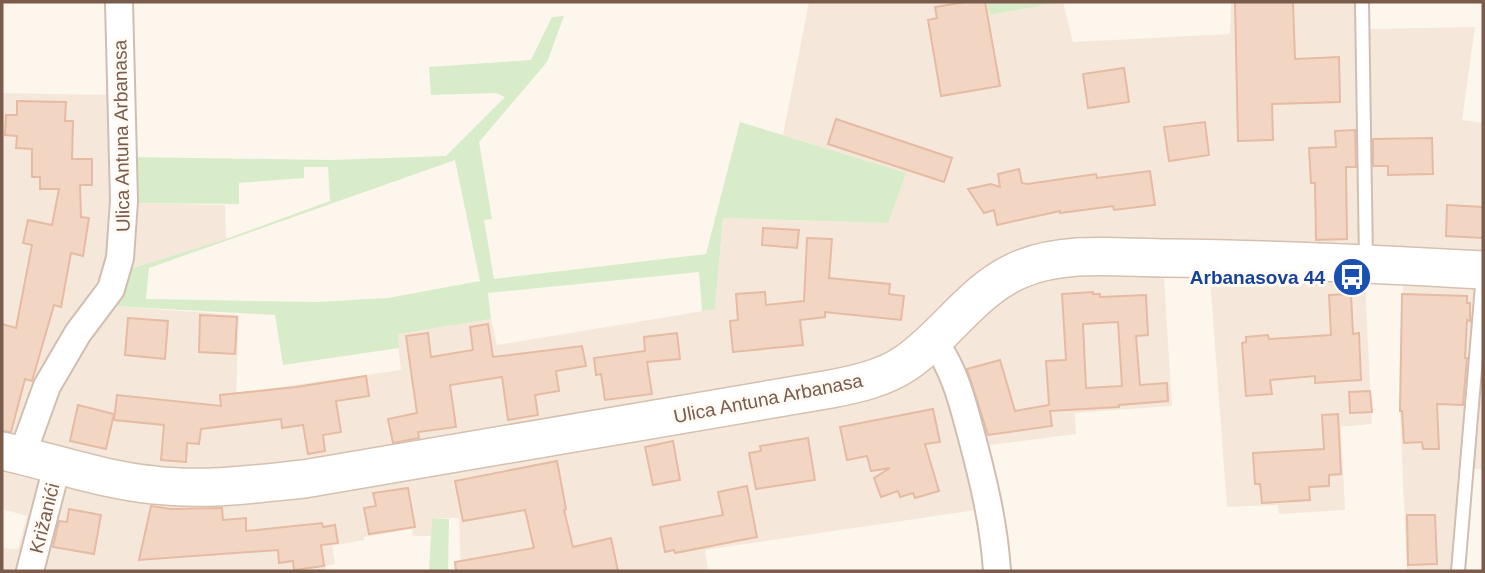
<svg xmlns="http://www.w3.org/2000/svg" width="1485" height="573" viewBox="0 0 1485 573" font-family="Arial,sans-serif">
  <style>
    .residential { fill: #f5e8da }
    .green { fill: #d8ecc9; fill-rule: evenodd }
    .building { fill: #f3d5c3; stroke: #e6bba3; stroke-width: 2; fill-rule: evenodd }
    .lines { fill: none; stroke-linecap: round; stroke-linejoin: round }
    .service-casing { stroke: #d1beb0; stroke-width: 16 }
    .minor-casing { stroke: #d1beb0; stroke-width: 30 }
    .secondary-casing { stroke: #d6c0b0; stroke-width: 40 }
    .service { stroke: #fff; stroke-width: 12 }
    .minor { stroke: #fff; stroke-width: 26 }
    .secondary { stroke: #fff; stroke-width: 37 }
    .labels { text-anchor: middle; stroke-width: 6; stroke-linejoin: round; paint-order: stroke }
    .street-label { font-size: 19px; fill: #7a5c4d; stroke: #fffaf3 }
    .transit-label { font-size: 19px; font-weight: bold; fill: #164399; stroke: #fffaf3; text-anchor: end }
  </style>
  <rect width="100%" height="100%" fill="#fdf6ec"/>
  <g class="residential">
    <polygon points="809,2 986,2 990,15 1063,2 1073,42 1230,34 1231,2 1368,2 1369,29 1475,27 1462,120 1483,123 1483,469 1463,469 1452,571 1407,571 1400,412 1403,283 1365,282 1372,424 1341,427 1345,510 1279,514 1278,505 1227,507 1210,279 1164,278 1172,406 1075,413 1076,434 983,446 983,509 705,550 708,571 461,571 459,518 432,518 431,536 413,536 412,529 364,537 364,540 332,546 335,564 326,566 326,571 2,571 2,548 18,549 27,516 2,509 2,93 113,95 114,130 108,277 100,278 88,294 112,306 239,315 236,393 401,370 397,334 491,319 497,345 715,309 723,218 888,223 905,173 783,135"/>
    <polygon points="130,203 225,205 226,239 126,270"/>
  </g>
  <g class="green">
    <polygon points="986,2 1062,2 990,15"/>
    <path d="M564 16 547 62 479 142 492 219 484 220 494 279 706 254 740 122 906 173 888 223 723 218 715 309 702 311 699 272 488 293 491 319 398 334 399 348 283 365 275 315 112 306 126 270 226 239 330 201 328 167H304V178L239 183V204L130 203 129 157 331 160 446 156 505 97 496 93 431 95 429 67 531 60 552 17ZM455 160 480 281 388 298 316 302 146 299 149 268Z"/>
    <polygon points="432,518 449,519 448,571 429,571"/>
  </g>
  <g class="building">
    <polygon points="965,2 985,2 1000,86 941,96 928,20 937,18 935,7"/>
    <polygon points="1235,2 1293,2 1295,59 1339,57 1340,102 1272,104 1273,140 1238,141"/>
    <polygon points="1124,68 1129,102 1088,108 1083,74"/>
    <polygon points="17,101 66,102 65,121 73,121 72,159 92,159 92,185 80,185 81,217 89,218 83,256 71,253 61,307 54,305 32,381 25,379 11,432 2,431 2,324 16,328 32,245 23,243 28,220 52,225 59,189 40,189 40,177 32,177 32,149 16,148 17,136 5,135 6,115 17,115"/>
    <polygon points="836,119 952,158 944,182 828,144"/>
    <polygon points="1205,122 1209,155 1169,161 1164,127"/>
    <polygon points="1355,130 1356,167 1346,167 1347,239 1316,240 1315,183 1311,183 1309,148 1336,147 1335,131"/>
    <polygon points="1432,138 1433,174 1388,175 1388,166 1373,166 1373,139"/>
    <polygon points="1019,169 1022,183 1027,184 1096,174 1097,178 1150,171 1155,205 1114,210 1113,206 1060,213 1060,211 997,225 994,210 984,213 968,189 991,184 1000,187 998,174"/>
    <polygon points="1447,205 1483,207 1483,238 1446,236"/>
    <polygon points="763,228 799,230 797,248 762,245"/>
    <polygon points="807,238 832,239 829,278 890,284 889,294 904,296 901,320 825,312 825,317 800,320 803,345 733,352 730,321 738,320 736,294 765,292 766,305 804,301"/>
    <path d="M1093 292V294H1100V297L1146 295 1148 335 1136 336 1140 385 1167 383 1168 401 1119 405V407L1050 411 1052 426 988 435 967 369 1000 360 1015 411 1049 405 1046 361 1066 360 1062 294ZM1118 322 1122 386 1086 388 1083 324Z"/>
    <polygon points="1351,294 1353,334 1359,333 1361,380 1315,383 1315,376 1270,380 1272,394 1246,396 1242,343 1246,342 1246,337 1268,335 1269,339 1331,335 1329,295"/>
    <polygon points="1402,294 1467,296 1467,303 1470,303 1470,321 1467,320 1465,358 1467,358 1463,405 1437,404 1439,449 1423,449 1422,442 1404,443 1402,411 1400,411"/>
    <polygon points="200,315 237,317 235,354 199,352"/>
    <polygon points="128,318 168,321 165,359 125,355"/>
    <polygon points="488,324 493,357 582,346 586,366 556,371 559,391 535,395 538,415 508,420 502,377 450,385 456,427 418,432 419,438 393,443 388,419 417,413 406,336 428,333 431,357 473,350 470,327"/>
    <polygon points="677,333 680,359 647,362 652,394 605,400 601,374 596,375 594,358 645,351 644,337"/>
    <polygon points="366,376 369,396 336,401 341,432 323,435 325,451 308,454 303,425 282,428 281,419 201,429 199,444 187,443 186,462 161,460 164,425 114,420 117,395 221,406 220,395 296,387"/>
    <polygon points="1370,391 1372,412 1350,413 1349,392"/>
    <polygon points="78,405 114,414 106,449 70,441"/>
    <polygon points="933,409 940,442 925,444 939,491 915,498 913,493 900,497 898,491 881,497 874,478 890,468 871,471 867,456 847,460 840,427"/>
    <polygon points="1338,414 1341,474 1329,475 1329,486 1309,487 1310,500 1262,503 1260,484 1255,484 1253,453 1324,449 1322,415"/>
    <polygon points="808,438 815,480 756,489 749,453 761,451 760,446"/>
    <polygon points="673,441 680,480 653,485 645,447"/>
    <polygon points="557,461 566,509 564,510 573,547 611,538 618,571 456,571 455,562 534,548 525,510 463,521 455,481"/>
    <polygon points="747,486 757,537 675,553 674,550 665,552 660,527 723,515 718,492"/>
    <polygon points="408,488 415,527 369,534 364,508 376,506 373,493"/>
    <polygon points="151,506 171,509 222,508 223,520 246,518 246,531 322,523 323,527 335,525 338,543 321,545 324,566 294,570 293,561 279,563 278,550 139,560"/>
    <polygon points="69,509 101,515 94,554 53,547 59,521 67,522"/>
    <polygon points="1407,515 1435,515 1437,564 1408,565"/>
  </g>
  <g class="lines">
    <g class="service-casing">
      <g id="service">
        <polyline points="1362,2 1366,260"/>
        <polyline points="1458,571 1483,274"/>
      </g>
    </g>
    <g class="minor-casing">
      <g id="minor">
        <path d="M933 340C954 368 962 400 971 434 983 479 994 524 997 571"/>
        <polyline points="22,455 47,386 78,333 111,289 120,258 124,201 119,2"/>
        <polyline points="30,571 57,466"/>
      </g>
    </g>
    <g class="secondary-casing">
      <path id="secondary" d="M2 451C53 462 102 480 154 485 204 491 255 484 304 479L831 389C857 384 884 378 906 363 947 335 974 288 1021 269 1067 250 1121 258 1169 258 1274 259 1378 264 1483 270"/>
    </g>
    <use href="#service" class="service"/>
    <use href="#minor" class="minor"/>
    <use href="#secondary" class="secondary"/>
  </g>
  <defs>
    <g id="bus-disc" transform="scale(2.0125)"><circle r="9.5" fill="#1a4fb4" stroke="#fffaf3"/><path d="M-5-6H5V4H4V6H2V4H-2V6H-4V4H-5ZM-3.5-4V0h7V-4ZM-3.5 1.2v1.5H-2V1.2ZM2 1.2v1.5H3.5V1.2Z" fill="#fff"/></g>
  </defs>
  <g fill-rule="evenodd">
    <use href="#bus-disc" x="1352" y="277"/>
  </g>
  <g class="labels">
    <g class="street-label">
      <text transform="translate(121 136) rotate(-91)" y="7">Ulica Antuna Arbanasa</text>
      <text transform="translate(768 398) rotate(-11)" y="7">Ulica Antuna Arbanasa</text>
      <text transform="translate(44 518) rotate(-76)" y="7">Križanići</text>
    </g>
    <g class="transit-label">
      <text x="1325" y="284">Arbanasova 44</text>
    </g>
  </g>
  <rect width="1485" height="573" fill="none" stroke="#7a5c4d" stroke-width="7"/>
</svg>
